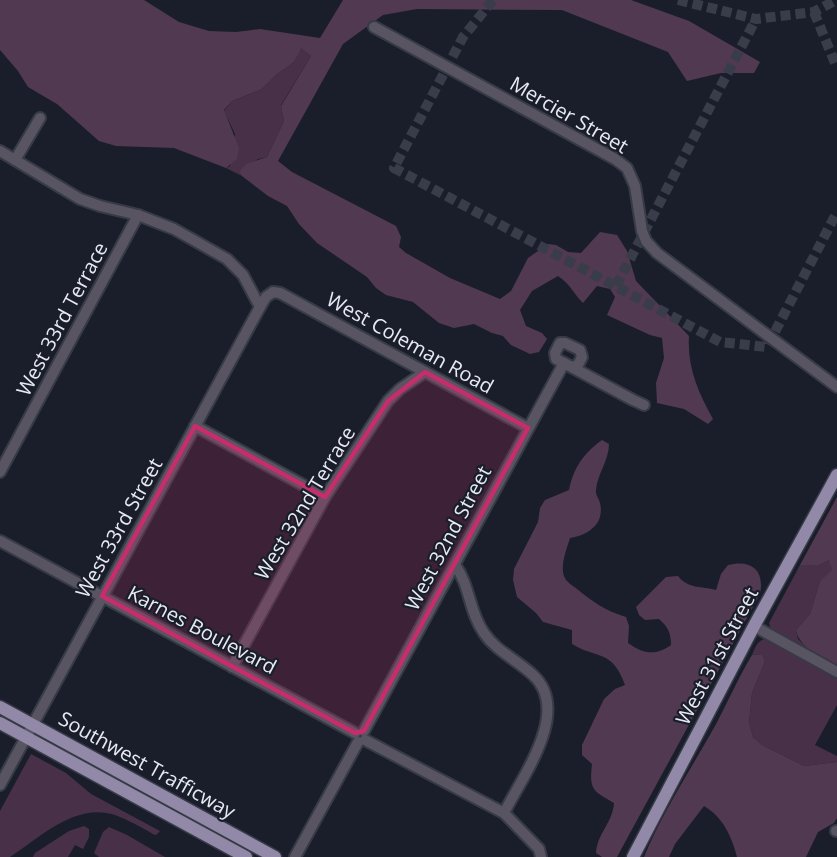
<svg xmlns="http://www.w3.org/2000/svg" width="837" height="857" viewBox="0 0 837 857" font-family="'Open Sans',sans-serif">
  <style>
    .green { fill: #493049 }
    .forest { fill: #523952 }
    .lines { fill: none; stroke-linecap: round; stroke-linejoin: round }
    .minor-tunnel { stroke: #393d49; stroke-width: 10; stroke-dasharray: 10 5; stroke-linecap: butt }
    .minor-casing { stroke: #373b47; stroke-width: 14 }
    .major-casing { stroke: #373b47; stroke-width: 15 }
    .minor { stroke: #585462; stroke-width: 10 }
    .major { stroke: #9189a7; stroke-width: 12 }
    .marked { fill: #c62d6a; fill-opacity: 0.2; stroke: #c62d6a; stroke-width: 4.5; stroke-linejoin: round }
    .labels { text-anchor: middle; stroke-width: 4.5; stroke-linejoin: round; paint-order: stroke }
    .street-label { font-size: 20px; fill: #e7eaf3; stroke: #1a1e2b }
  </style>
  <rect width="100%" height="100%" fill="#1a1e2b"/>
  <g class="green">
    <polygon points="300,47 311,56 281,105 284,121 267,157 258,159 239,172 242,176 226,168 230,166 235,134 224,111 232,101 262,89 276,75 294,62"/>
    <polygon points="829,560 833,570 820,581 810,614 796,630 798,639 807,648 771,629 769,623 800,565 819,565"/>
    <path d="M767 638 837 677V705L815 745 837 756V762L804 766 762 745 753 737 749 723 752 693 765 661 762 654 752 655C756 646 757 641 767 638Z"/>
    <path d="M31 754 66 773 91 794 160 831 156 835 153 834C141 827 128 820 115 815 76 802 40 837 10 857H0V811Z"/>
    <polygon points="84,826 89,829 89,837 83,849 75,845 68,857 33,857 35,853 69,831"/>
    <polygon points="109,827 127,835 165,857 99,857 94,853 103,832"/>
  </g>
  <g class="forest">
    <path d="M0 0H144L179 22 209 31 236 32 260 29 320 38 343 0H631L689 21 760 62 754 73H721L687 81 668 52 562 10 417 9 383 15 343 44 278 161 292 172 396 226 401 237 399 247 406 253 450 278 500 299 511 291 528 258 548 244 556 245 568 252 581 253 600 232 617 235 627 251 636 281 689 336C687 367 698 392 713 419L708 424 684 409 657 403 656 383 664 358 662 338 650 335 607 315 615 297 610 289 597 286 583 303C573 293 572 286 558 276L532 291 520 310 526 326 542 333 547 339 539 352 530 354 511 345 503 336 492 333 474 324 454 328 439 323 413 302 386 295 376 288 367 277 317 243 299 224 287 206 268 196 242 176 239 172 246 164 267 157 284 121 281 106 311 56 301 48 294 62 276 75 262 89 232 101 224 110 239 148 237 159 226 168 174 148 116 146 99 141 57 104 28 87 18 71 0 50Z"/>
    <path d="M602 440 609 444C609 460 597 475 596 490 595 494 599 499 600 503 605 524 588 535 570 538 567 548 560 565 564 576 566 582 572 585 577 589 593 602 606 611 626 617L629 626 628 643C643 654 656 656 671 645 671 633 668 627 659 619L645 620 639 615 636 607 666 577 678 576C688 589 701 586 716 590L721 574 728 565C751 559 765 570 760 594L617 857H602L596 853C597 834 613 822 614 803 593 791 589 790 592 764L582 755V745L604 699 615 689 625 685C612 649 599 660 572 644V630L543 622 536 613 517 597 513 580 514 569 538 522 540 508 545 500 569 490C574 467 583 454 602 440Z"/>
    <path d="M837 497V665C821 657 800 649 796 630L810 614 820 581 832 570 829 560 819 565H800Z"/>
    <path d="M762 654 765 661 752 693 749 723 753 737 762 745 804 766 837 762V818L834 823 818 832 806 857H737C732 837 723 817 704 806L675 844 669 857H644C663 811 691 769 715 726 728 702 738 678 752 655Z"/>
  </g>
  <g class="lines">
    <g class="minor-tunnel">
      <polyline points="493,0 463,37 394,168 720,342 767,347 837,212"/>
      <polyline points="678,0 756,19 814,12 836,0"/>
      <polyline points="814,12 835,63 837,64"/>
      <polyline points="616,286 756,19"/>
    </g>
    <g class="minor-casing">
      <g id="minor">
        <polyline points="374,27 615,159 627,168 635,186 642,231 646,241 657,253 837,387"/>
        <polyline points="0,151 80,199 100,206 138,215 174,229 227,259 243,275 260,307"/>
        <polyline points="15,160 40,118"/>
        <polyline points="572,367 578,365 582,357 580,350 565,343 560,343 555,353 556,359 564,363 633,400 644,405"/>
        <polyline points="195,426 325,497"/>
        <polyline points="0,472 138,215"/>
        <polyline points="0,541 355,733"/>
        <path d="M455 565C470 585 469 612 484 633 496 651 517 660 533 675 572 711 522 777 504 813"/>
        <polyline points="754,626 837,672"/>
        <polyline points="232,667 325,497 388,401 400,389 425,372"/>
        <polyline points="364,731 564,363"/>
        <polyline points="365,740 504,813 539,849 541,857"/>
        <polyline points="0,785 260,307 266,297 273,292 280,293 528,428"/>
        <polyline points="836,831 837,831"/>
        <polyline points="295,857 358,742"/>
      </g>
    </g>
    <g class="major-casing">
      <g id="major">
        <polyline points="0,707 275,857"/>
        <polyline points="0,723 246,857"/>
        <polyline points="633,857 754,626 837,475"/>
      </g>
    </g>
    <use href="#minor" class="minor"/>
    <use href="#major" class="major"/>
  </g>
  <path class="marked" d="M425 372 528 428 364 731 355 733 102 596 195 426 325 497 388 401Z"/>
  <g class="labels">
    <g class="street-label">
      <text transform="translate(569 115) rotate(30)" y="7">Mercier Street</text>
      <text transform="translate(62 319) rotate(-62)" y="7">West 33rd Terrace</text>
      <text transform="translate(410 343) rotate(29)" y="7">West Coleman Road</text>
      <text transform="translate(305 503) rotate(-59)" y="7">West 32nd Terrace</text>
      <text transform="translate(119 528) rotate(-61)" y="7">West 33rd Street</text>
      <text transform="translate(448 538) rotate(-62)" y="7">West 32nd Street</text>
      <text transform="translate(202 630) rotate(28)" y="7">Karnes Boulevard</text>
      <text transform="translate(717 656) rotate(-62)" y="7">West 31st Street</text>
      <text transform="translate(147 765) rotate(29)" y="7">Southwest Trafficway</text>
    </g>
  </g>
</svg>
